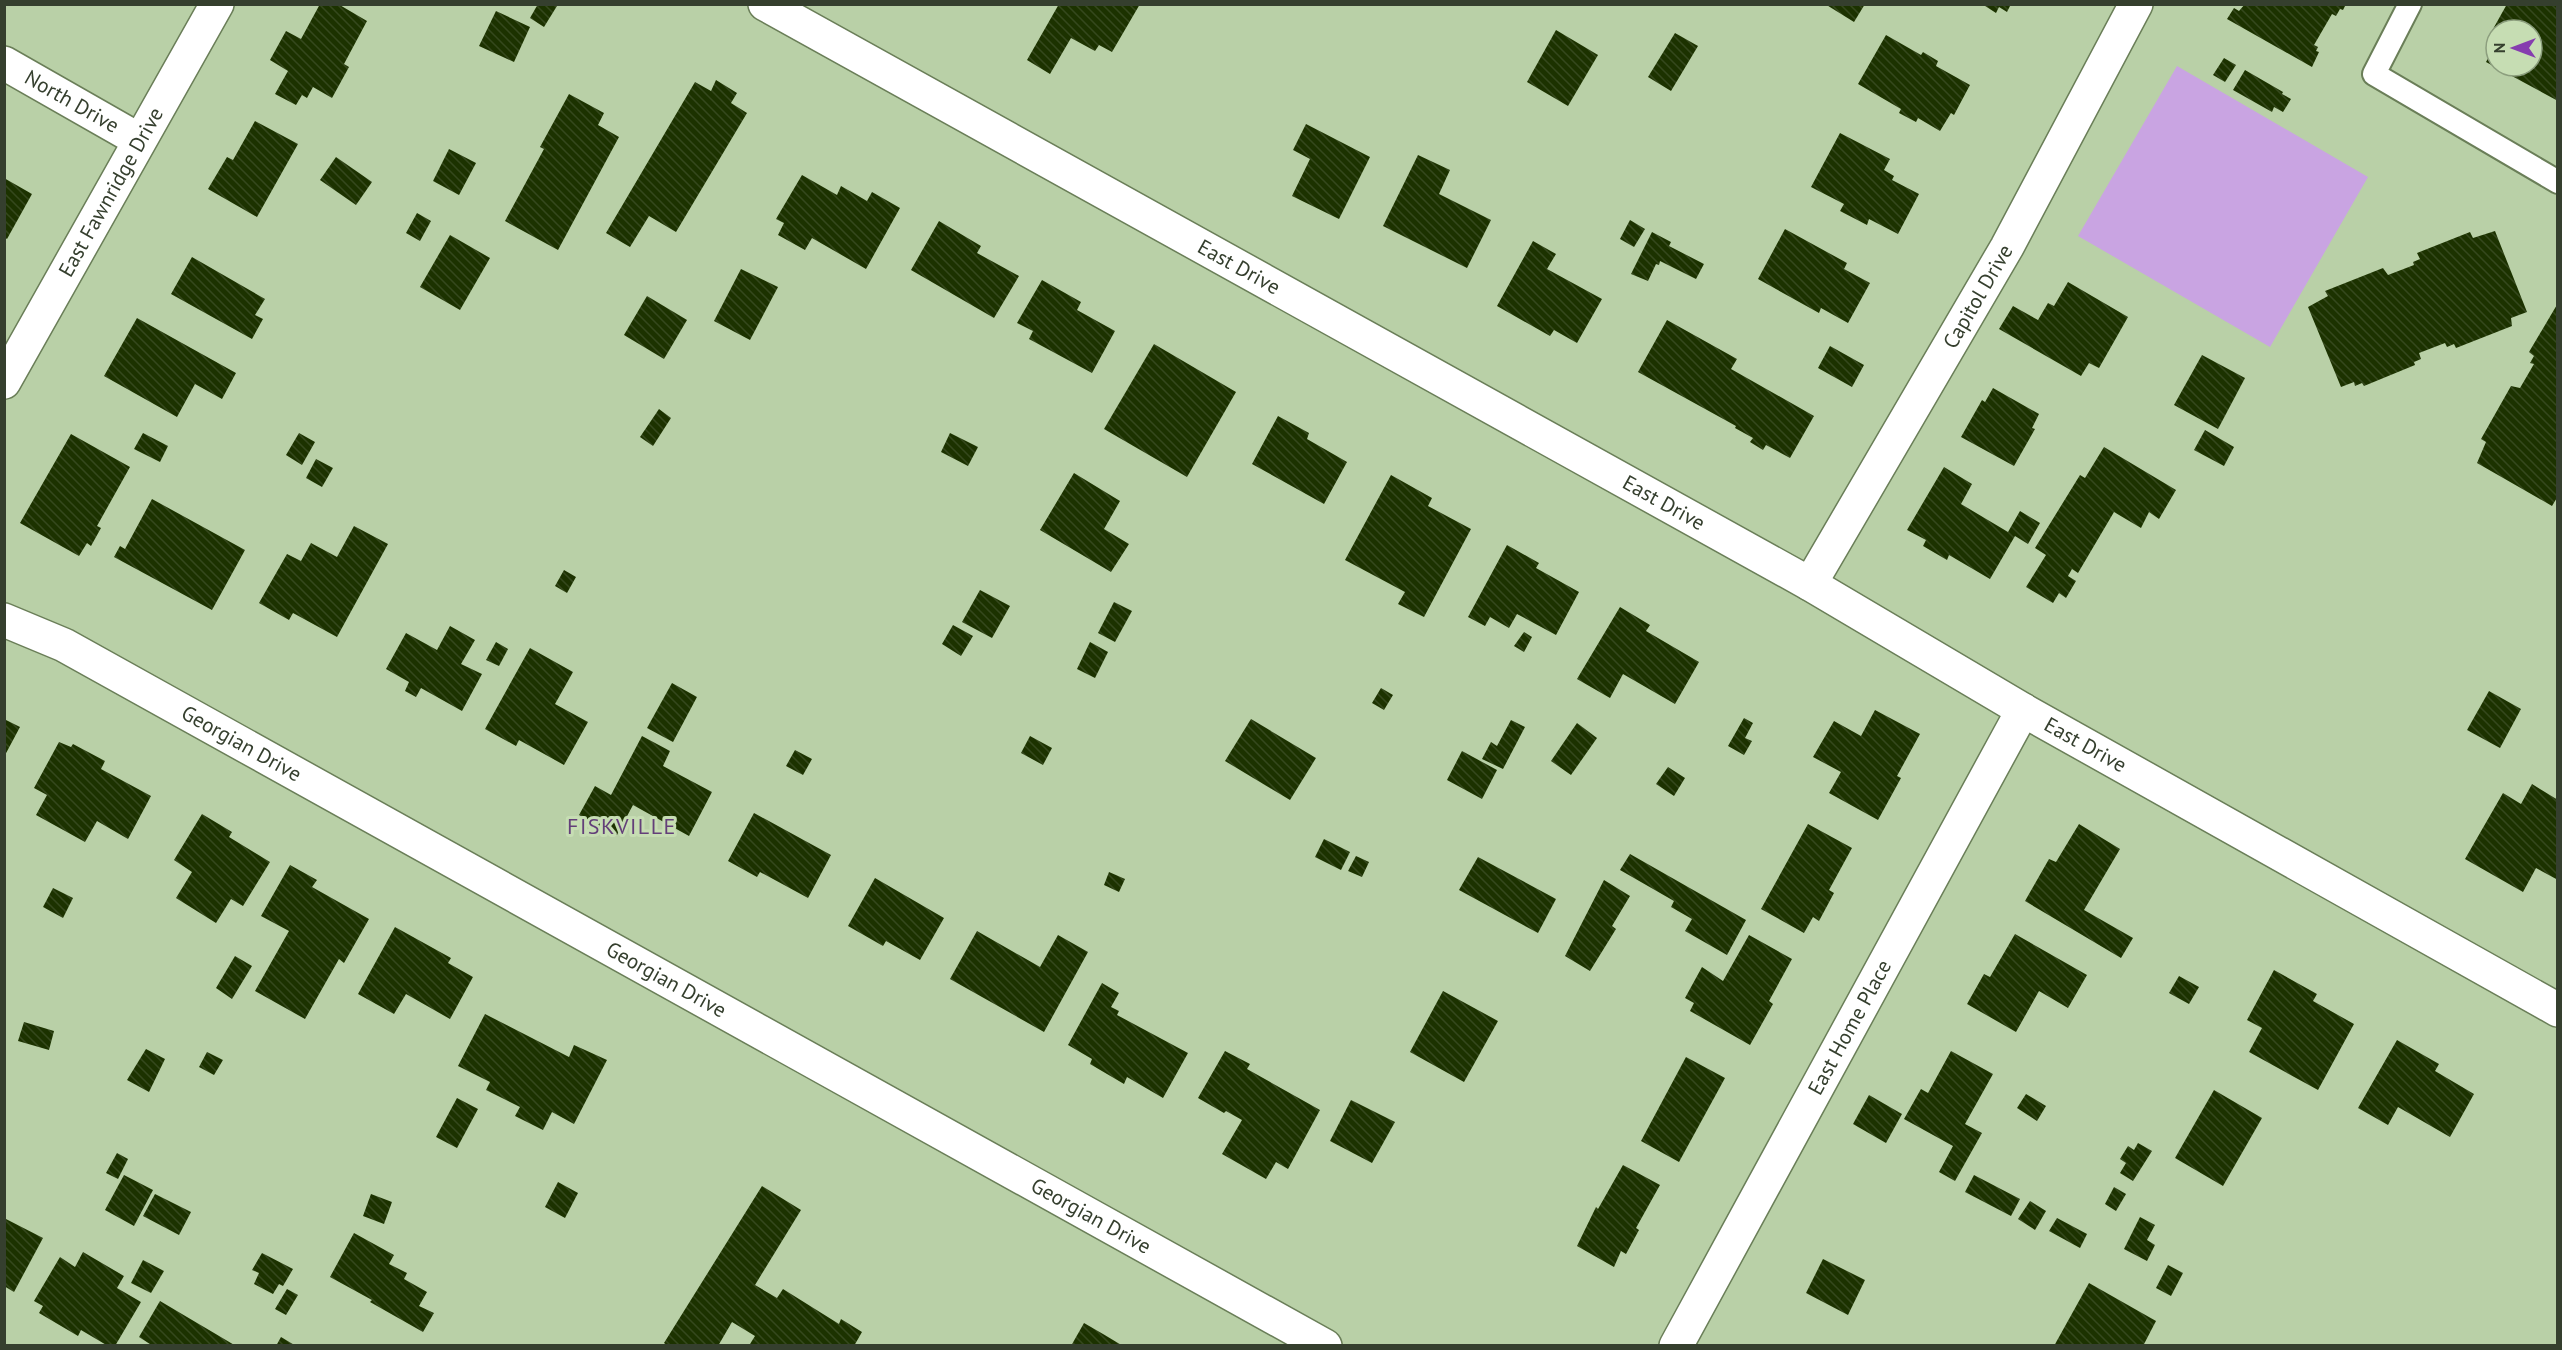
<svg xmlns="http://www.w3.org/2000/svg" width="2562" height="1350" viewBox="0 0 2562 1350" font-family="'PT Sans',sans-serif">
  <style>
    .green { fill: #c9a4e2 }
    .building { fill: url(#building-back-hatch); fill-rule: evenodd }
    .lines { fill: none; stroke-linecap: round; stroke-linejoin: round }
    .service-casing { stroke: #6a7e58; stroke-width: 26 }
    .minor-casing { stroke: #6a7e58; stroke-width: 36 }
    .tertiary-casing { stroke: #6a7e58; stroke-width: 36 }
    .service { stroke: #fff; stroke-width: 22 }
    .minor { stroke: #fff; stroke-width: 33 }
    .tertiary { stroke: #fff; stroke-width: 33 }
    .labels { text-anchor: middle; stroke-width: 6; stroke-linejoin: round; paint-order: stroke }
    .street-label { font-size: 21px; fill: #353f2e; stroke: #c6ddb3 }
    .neighbourhood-label { font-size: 22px; letter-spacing: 1.5px; fill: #633f79; stroke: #c6ddb3 }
  </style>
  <defs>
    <pattern id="building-back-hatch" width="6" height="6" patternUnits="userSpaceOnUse" patternTransform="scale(1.5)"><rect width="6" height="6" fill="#1c3200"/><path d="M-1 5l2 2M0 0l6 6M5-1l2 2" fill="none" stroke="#35481d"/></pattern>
  </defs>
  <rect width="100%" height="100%" fill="#b9d0a7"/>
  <polygon class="green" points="2177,66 2368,177 2270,347 2078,236"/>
  <g class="building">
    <polygon points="320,4 338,4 367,21 344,64 349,67 332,98 313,87 307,98 302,95 296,105 275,94 288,71 270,60 286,31 301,39"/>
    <polygon points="538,4 557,6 544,27 530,18"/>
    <polygon points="1059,4 1140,4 1112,52 1099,45 1095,51 1071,38 1050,74 1027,60"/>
    <polygon points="1825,4 1865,4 1854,22"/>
    <polygon points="1982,4 2011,4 2007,12 1999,7 1996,13"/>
    <polygon points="2245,4 2346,4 2343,10 2340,9 2336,16 2332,14 2314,45 2318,47 2316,51 2319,52 2312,67 2227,19 2234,8 2239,11"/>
    <path d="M2507 4H2558V101L2486 62 2493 49 2490 47 2494 42 2488 38ZM2496 30H2532V66H2496Z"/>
    <polygon points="496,11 530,27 514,62 479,46"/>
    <polygon points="1556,30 1598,55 1568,106 1527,82"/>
    <polygon points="1675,33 1698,46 1671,91 1648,77"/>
    <polygon points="1886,35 1921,55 1923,52 1938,61 1936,66 1970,85 1954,115 1951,113 1940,131 1918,118 1916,122 1899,113 1901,109 1858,84"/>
    <polygon points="2224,58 2236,65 2225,82 2213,75"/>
    <polygon points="2245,70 2283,92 2282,94 2291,99 2283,112 2274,107 2272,112 2233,90"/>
    <polygon points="716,80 737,93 731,103 747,113 676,232 649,216 630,247 606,233 695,82 711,91"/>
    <polygon points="569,94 604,113 598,125 619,137 558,250 505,221 544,149 540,147"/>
    <polygon points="255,121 298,144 257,217 208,189 227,157 233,160"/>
    <polygon points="1306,124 1370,157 1339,219 1292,196 1310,159 1293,150"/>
    <polygon points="1840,133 1890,159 1884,170 1894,176 1892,180 1919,194 1898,234 1869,219 1867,225 1840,211 1844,204 1811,187"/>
    <polygon points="449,149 476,163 459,195 433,181"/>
    <polygon points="1418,155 1450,170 1439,194 1491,220 1467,268 1383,226"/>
    <polygon points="336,157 372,182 356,205 320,180"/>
    <polygon points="802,175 837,195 841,186 867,201 872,192 900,208 866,269 812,238 805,250 778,235 784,223 776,219"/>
    <polygon points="4,178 32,194 7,239 4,237"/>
    <polygon points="417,213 431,221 420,241 406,233"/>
    <polygon points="1630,220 1645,229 1634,247 1620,239"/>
    <polygon points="939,221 981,246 977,253 1019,276 994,318 911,270"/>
    <polygon points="1785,229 1847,263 1844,269 1870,283 1848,323 1821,308 1819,313 1758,279"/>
    <polygon points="2495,231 2527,312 2511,318 2512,326 2456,348 2454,344 2447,347 2445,343 2419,353 2421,359 2414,362 2415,365 2364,386 2362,383 2355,386 2354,382 2341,387 2308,307 2328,296 2325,291 2383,268 2388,275 2414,265 2413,262 2420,259 2417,253 2470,232 2473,238"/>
    <polygon points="1652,232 1671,242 1669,246 1704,264 1696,279 1660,261 1659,265 1656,264 1648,281 1631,274"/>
    <polygon points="450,235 490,258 460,310 420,287"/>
    <polygon points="1533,241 1556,254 1547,269 1602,299 1577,343 1554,330 1550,336 1497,306"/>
    <polygon points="192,257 265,299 255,315 263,319 252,339 171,294"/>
    <polygon points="741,269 778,287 750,340 714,321"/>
    <polygon points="1042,280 1081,302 1077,310 1115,331 1092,373 1029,339 1033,331 1017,323"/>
    <polygon points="2068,282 2128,317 2099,368 2089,363 2081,376 1999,329 2013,306 2038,320 2048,303 2054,306"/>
    <polygon points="647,296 687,320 664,359 624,335"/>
    <polygon points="2558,303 2558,496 2552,506 2477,463 2486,442 2481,439 2511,386 2520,388 2534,364 2530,363 2534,356 2529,352"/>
    <polygon points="137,318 236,373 222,399 195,384 177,417 104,376"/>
    <polygon points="1667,320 1737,359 1731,369 1814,416 1790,458 1766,445 1763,450 1750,442 1753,438 1735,428 1736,426 1638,372"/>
    <polygon points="1154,344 1236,392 1187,477 1104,429"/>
    <polygon points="1830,346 1864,365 1852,387 1818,368"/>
    <polygon points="2202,355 2245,378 2218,429 2174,405"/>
    <polygon points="1993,388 2039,414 2032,428 2035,429 2014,466 1961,437 1982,400 1985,402"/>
    <polygon points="659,409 671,418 653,446 640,437"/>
    <polygon points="1278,416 1309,433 1307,439 1347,462 1324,504 1252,464"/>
    <polygon points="2205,430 2234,447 2224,466 2194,450"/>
    <polygon points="143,433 168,446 160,462 134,449"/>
    <polygon points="299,433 315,442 302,465 286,455"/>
    <polygon points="950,433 978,447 968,466 941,452"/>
    <polygon points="71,434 130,467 97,526 101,528 91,546 87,543 79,556 20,523"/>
    <polygon points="2104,447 2176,490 2159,519 2149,512 2141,528 2114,512 2078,573 2072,569 2068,576 2076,581 2066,598 2059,593 2053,603 2026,587 2046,555 2035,548 2080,475 2085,478"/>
    <polygon points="316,459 333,468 322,487 306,478"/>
    <polygon points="1944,467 1972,484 1961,504 2008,532 2020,511 2040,523 2028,544 2015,536 1990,579 1949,555 1947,560 1923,546 1926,540 1907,530"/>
    <polygon points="1074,473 1120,501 1104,529 1129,544 1111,572 1040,530"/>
    <polygon points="1391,475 1432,498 1428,506 1471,529 1424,617 1398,604 1405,592 1345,560"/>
    <polygon points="152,499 245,550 212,610 114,557 120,546 125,549"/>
    <polygon points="354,526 388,544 337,637 293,613 289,620 259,603 287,554 301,561 311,543 337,557"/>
    <polygon points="1507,545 1539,563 1536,568 1579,592 1556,635 1517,614 1509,628 1490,617 1485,626 1468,617"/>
    <polygon points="564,570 576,577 567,593 555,586"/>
    <polygon points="980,590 1010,606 992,638 962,622"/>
    <polygon points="1114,602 1132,611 1115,642 1098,633"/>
    <polygon points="1620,607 1650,625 1646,631 1699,662 1675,704 1623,674 1610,698 1577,679"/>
    <polygon points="953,625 973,636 961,656 942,644"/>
    <polygon points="450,626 475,640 461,664 482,674 462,711 421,688 416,697 405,691 409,682 386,669 406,633 437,650"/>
    <polygon points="1524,632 1532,637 1524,652 1514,646"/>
    <polygon points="496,642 508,649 499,666 486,660"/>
    <polygon points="1090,642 1108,652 1095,678 1077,669"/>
    <polygon points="530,648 573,672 555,704 588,722 564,765 519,740 516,746 485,729"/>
    <polygon points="672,683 697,697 673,742 647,728"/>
    <polygon points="1381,688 1393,695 1384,710 1372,703"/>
    <polygon points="2489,691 2521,709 2500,748 2467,730"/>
    <polygon points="1875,710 1920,734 1897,776 1901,778 1878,820 1829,793 1841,772 1813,757 1834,721 1861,736"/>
    <polygon points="1744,718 1753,723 1745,738 1752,741 1744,755 1728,746"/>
    <polygon points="4,719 20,727 4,757"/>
    <polygon points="1251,719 1316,758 1290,800 1225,761"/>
    <polygon points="1511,720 1525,727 1503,769 1482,759 1491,742 1497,746"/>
    <polygon points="1577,723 1597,738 1571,775 1551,761"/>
    <polygon points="642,736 670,751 663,766 712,792 689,836 633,805 617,835 579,815 595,786 611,795"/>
    <polygon points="1030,736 1052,748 1043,765 1021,753"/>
    <polygon points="59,742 71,747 73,744 105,761 101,769 151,796 128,839 97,821 85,842 36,815 47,795 34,788"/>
    <polygon points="795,750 812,759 803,775 786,766"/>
    <polygon points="1462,751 1497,770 1482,799 1447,780"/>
    <polygon points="1668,767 1685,778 1674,796 1656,784"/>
    <polygon points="2532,784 2558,800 2558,880 2536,868 2523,892 2465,859 2503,793 2521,804"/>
    <polygon points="754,813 831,855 808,898 760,872 757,877 728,861"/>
    <polygon points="202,814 232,832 229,837 270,862 243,906 231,899 216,923 176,898 192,872 174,860"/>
    <polygon points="1808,824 1852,848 1829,890 1834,893 1819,921 1813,917 1804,933 1761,909"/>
    <polygon points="2079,824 2120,849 2084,910 2133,938 2121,958 2025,901 2049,859 2056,862"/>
    <polygon points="1324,839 1350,852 1341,870 1315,857"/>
    <polygon points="1630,854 1746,920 1727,955 1685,931 1692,919 1671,907 1674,901 1620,870"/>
    <polygon points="1356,856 1369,862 1362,877 1348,871"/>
    <polygon points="1478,857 1556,899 1538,933 1459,890"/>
    <polygon points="290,865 317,880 312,887 369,919 344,963 339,959 305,1019 255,991 289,931 261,916"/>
    <polygon points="1109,872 1125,879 1119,892 1104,885"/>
    <polygon points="875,878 944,918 920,960 886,941 883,946 848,926"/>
    <polygon points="1604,880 1630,896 1612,926 1616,929 1590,971 1565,956"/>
    <polygon points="53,888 73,898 63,918 43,907"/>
    <polygon points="395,927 451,958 448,963 473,977 450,1019 406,994 394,1014 358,994"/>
    <polygon points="977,931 1040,967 1058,935 1088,952 1044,1032 950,979"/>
    <polygon points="2015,934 2087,975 2068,1008 2039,991 2016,1032 1967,1004 1984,974 1990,977"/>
    <polygon points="1749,935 1792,959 1769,1001 1773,1004 1750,1045 1690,1011 1694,1003 1685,998 1702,967 1723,981"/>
    <polygon points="235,956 252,966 232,999 216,988"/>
    <polygon points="2274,970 2317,994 2313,1001 2354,1024 2318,1090 2249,1052 2262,1028 2247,1020"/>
    <polygon points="2179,976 2199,987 2189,1004 2169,993"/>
    <polygon points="1102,983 1119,993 1111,1007 1119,1011 1117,1015 1188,1053 1163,1098 1127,1077 1124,1084 1090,1064 1092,1059 1068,1045"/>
    <polygon points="1443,991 1498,1021 1464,1082 1410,1052"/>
    <polygon points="485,1014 569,1057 574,1045 607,1060 574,1124 552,1112 543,1130 515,1116 520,1107 486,1090 490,1082 458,1066"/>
    <polygon points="24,1022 54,1031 49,1050 18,1041"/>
    <polygon points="2397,1040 2439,1064 2435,1071 2474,1094 2450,1137 2398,1107 2388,1125 2358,1108"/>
    <polygon points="146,1049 165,1059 149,1092 127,1080"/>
    <polygon points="1225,1051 1250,1064 1247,1069 1320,1110 1288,1169 1276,1162 1266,1179 1222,1154 1242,1120 1226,1111 1224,1113 1198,1098"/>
    <polygon points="1951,1051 1993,1074 1965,1124 1982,1133 1955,1181 1939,1172 1953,1146 1904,1119 1921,1089 1928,1093"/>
    <polygon points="207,1052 223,1060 214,1075 199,1067"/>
    <polygon points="1686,1057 1725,1078 1679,1162 1641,1141"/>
    <polygon points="2214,1090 2262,1118 2223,1186 2175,1158"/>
    <polygon points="2026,1094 2046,1106 2037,1121 2017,1108"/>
    <polygon points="1869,1095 1902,1114 1886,1143 1853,1124"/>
    <polygon points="457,1098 478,1109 457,1148 436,1137"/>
    <polygon points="1351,1100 1395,1122 1372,1163 1330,1141"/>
    <polygon points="2138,1143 2152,1151 2133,1181 2120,1173 2126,1163 2120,1159 2128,1146 2134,1150"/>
    <polygon points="117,1153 128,1159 118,1179 106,1173"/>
    <polygon points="1623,1165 1660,1185 1636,1228 1639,1230 1626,1254 1621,1251 1614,1267 1577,1246 1596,1207 1598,1209"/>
    <polygon points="124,1175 153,1190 134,1226 105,1210"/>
    <polygon points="1974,1175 2020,1199 2011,1216 1965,1192"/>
    <polygon points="558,1182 578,1193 565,1218 545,1207"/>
    <polygon points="762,1186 801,1210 755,1285 777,1298 783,1289 839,1324 841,1319 862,1332 854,1346 752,1346 750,1344 755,1336 732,1322 718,1346 668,1346 664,1343"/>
    <polygon points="2114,1187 2126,1194 2116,1211 2105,1204"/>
    <polygon points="155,1194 191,1212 179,1235 143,1216"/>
    <polygon points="371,1194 392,1202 384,1224 363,1216"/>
    <polygon points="2030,1201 2046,1211 2035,1230 2018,1219"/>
    <polygon points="2140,1217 2155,1225 2147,1240 2155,1245 2147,1261 2124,1249"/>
    <polygon points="4,1218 43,1238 14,1292 4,1286"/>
    <polygon points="2057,1218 2087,1234 2080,1248 2049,1231"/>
    <polygon points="354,1233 394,1255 389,1264 407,1273 404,1279 427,1292 419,1306 434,1313 423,1332 370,1302 372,1300 330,1277"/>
    <polygon points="83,1252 124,1276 117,1288 141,1302 115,1346 108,1346 81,1330 78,1336 39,1313 43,1306 34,1301 60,1257 75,1267"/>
    <polygon points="262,1253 293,1269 283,1286 279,1284 273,1294 254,1284 259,1273 252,1270"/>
    <polygon points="1823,1259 1865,1280 1848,1315 1806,1293"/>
    <polygon points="143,1260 164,1271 151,1293 131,1283"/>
    <polygon points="2168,1265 2183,1273 2171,1296 2156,1288"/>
    <polygon points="2089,1283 2156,1321 2143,1346 2054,1346"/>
    <polygon points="287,1289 298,1295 286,1315 275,1309"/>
    <polygon points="160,1301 236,1346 153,1346 139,1337"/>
    <polygon points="1084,1323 1103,1334 1123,1346 1071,1346"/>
    <polygon points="281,1337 296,1346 276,1346"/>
  </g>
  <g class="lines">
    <g class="service-casing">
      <polyline id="service" points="2410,4 2374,74 2558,182"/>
    </g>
    <g class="minor-casing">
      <g id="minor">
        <path id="s1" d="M765 4 1810 584 2023 710 2558 1010"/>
        <path id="s2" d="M4 63 139 140"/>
        <path id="s3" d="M4 382 217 4"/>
        <path id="s4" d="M1810 584 2007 247 2136 4"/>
        <path id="s5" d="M1676 1346 2023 710"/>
      </g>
    </g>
    <g class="tertiary-casing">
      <g id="tertiary">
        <path id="s6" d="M4 620 64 645 1325 1346"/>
      </g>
    </g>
    <use href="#service" class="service"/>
    <use href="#minor" class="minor"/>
    <use href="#tertiary" class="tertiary"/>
  </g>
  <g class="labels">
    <g class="street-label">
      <text dy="7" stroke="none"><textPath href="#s2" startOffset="78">North Drive</textPath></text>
      <text dy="7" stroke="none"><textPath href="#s3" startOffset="218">East Fawnridge Drive</textPath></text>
      <text dy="7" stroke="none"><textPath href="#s1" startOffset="542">East Drive</textPath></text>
      <text dy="7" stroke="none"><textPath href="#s4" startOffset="333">Capitol Drive</textPath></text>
      <text dy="7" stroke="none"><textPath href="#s1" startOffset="1028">East Drive</textPath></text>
      <text dy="7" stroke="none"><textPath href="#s6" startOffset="268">Georgian Drive</textPath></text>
      <text dy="7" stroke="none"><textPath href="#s1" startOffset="1514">East Drive</textPath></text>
      <text dy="7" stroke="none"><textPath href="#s6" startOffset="754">Georgian Drive</textPath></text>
      <text dy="7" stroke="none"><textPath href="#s5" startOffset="363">East Home Place</textPath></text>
      <text dy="7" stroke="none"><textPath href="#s6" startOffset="1240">Georgian Drive</textPath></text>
    </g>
    <g class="neighbourhood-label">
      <text x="622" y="834">FISKVILLE</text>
    </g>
  </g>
  <rect width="2562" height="1350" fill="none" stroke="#353f2e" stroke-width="12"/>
  <g transform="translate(2514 48) rotate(270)"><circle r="28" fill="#c6ddb3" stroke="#8c9e7e" stroke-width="1.5"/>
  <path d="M0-4.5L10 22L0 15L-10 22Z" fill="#863daf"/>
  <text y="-9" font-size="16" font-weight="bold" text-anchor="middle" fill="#353f2e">N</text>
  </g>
</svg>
